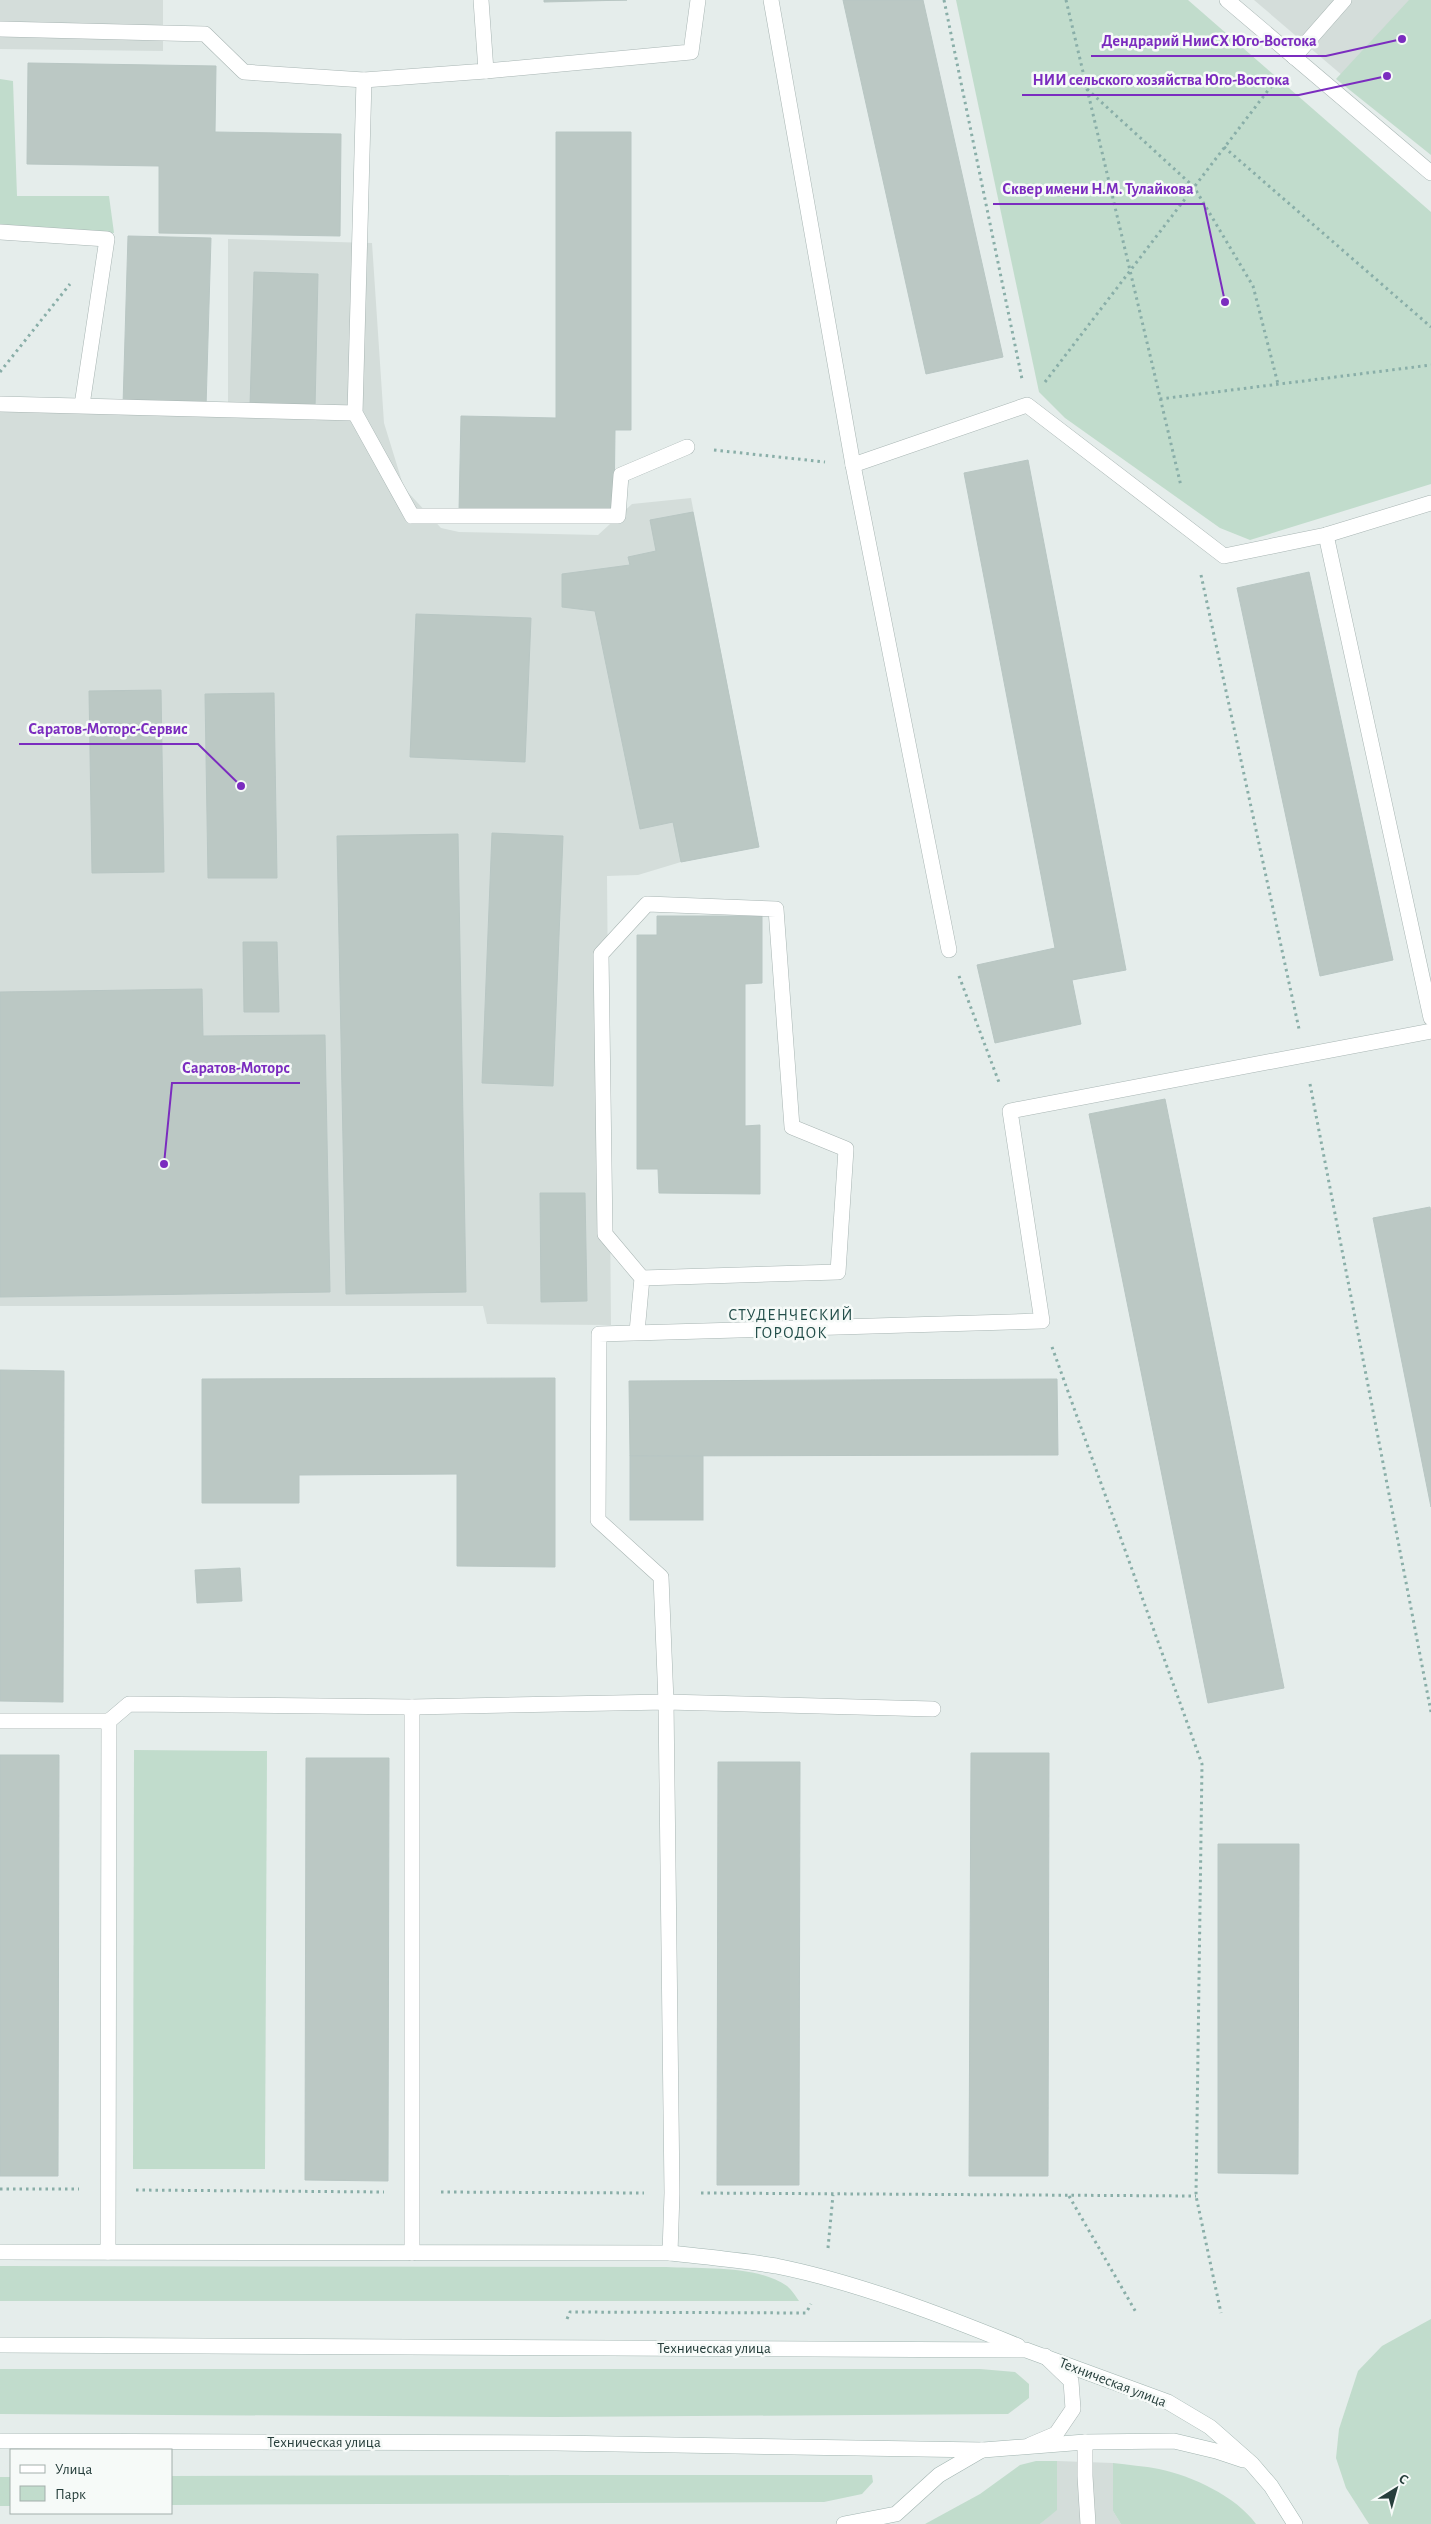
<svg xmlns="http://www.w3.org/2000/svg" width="1431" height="2524" viewBox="0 0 1431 2524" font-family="'Alegreya Sans',sans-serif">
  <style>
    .built { fill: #d4ddda }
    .green { fill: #c1dccc }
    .building { fill: #bbc8c4; stroke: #b8c6c3 }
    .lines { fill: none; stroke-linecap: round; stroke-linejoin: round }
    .lane-casing { stroke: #a8b5b3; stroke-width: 16 }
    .street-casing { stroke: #a8b5b3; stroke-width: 16 }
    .secondary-casing { stroke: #a2b5b1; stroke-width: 16 }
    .path { stroke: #89aea8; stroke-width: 3; stroke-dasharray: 2.5 4; stroke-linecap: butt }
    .lane { stroke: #fff; stroke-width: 15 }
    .street { stroke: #fff; stroke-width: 15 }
    .secondary { stroke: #fff; stroke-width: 15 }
    .labels { text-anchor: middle; stroke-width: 5; stroke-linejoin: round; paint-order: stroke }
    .street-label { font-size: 15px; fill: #263e3b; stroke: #f6faf8 }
    .neighbourhood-label { font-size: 16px; letter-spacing: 1px; fill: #234e4a; stroke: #f6faf8 }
    .leader { fill: none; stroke: #7b2cbf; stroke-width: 2 }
    .callout-dot { fill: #7b2cbf; stroke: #f6faf8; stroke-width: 2 }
    .callout-label { font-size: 16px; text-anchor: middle; font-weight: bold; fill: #7b2cbf; stroke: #f6faf8; stroke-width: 5; stroke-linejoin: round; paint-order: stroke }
  </style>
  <rect width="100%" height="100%" fill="#e5edeb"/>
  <g class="built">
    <polygon points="0,0 163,0 163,51 0,49"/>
    <polygon points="1254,0 1431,0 1431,151"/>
    <polygon points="228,239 372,243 384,423 404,488 441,528 459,532 598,535 632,504 691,498 759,847 681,862 638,875 607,876 611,1325 487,1324 483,1306 0,1306 0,410 228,416"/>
    <polygon points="1057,2461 1113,2463 1113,2511 1121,2524 1040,2524 1057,2509"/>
  </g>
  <g class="green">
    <polygon points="956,0 1188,0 1431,212 1431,484 1250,540 1220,528 1065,418 1039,392"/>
    <polygon points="1409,0 1431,0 1431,155 1336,79"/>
    <polygon points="0,79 13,81 17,196 109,196 114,233 0,228"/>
    <polygon points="134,1750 267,1751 265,2169 133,2169"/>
    <path d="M0 2266 666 2267C702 2269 757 2265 787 2286 792 2290 796 2297 799 2301H0Z"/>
    <polygon points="1431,2319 1431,2524 1369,2524 1346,2488 1336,2458 1339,2429 1358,2371 1382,2346"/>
    <polygon points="0,2369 980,2369 1015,2372 1029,2384 1029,2398 1008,2414 555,2417 0,2414"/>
    <polygon points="1036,2461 1057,2461 1057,2510 1040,2524 925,2524 980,2494 1020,2465"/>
    <path d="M1113 2463C1128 2465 1144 2466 1159 2469 1192 2476 1236 2496 1256 2524H1121L1113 2511Z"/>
    <polygon points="557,2475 872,2475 873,2482 862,2494 824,2502 171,2505 171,2476"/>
    <rect x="0" y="2477" width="11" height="29"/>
  </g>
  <g class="building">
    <polygon points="544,0 627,0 544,2"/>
    <polygon points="843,0 923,0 1003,357 926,374"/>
    <polygon points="28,63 216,66 215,132 341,134 340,236 159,233 159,166 27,164"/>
    <polygon points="556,132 631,132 631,430 615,430 614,514 459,511 461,416 556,418"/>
    <polygon points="128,236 211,238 206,407 123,405"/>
    <polygon points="254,272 318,274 315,408 250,406"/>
    <polygon points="1028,460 1126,970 1072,980 1081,1024 995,1043 977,965 1055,948 964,473"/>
    <polygon points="693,512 759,847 681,862 673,822 640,829 595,611 562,607 562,574 630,565 628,557 656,551 650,520"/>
    <polygon points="1309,572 1393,960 1320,976 1237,588"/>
    <polygon points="416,614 531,618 525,762 410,757"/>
    <polygon points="161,690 164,872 92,873 89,691"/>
    <polygon points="274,693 277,878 208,878 205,694"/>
    <polygon points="492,833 563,836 553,1086 482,1083"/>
    <polygon points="458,834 466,1292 346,1294 337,836"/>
    <polygon points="657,916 762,916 762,983 745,984 745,1126 760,1125 760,1194 659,1193 658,1169 637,1169 637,935 657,935"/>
    <polygon points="243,942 277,942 279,1012 244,1012"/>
    <polygon points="202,989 203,1036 325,1035 330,1292 0,1297 0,992"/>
    <polygon points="1165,1099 1284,1688 1208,1703 1089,1114"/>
    <polygon points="540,1193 585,1193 587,1301 541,1302"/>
    <polygon points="1430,1207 1431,1213 1431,1507 1373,1218"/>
    <polygon points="0,1370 64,1371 63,1702 0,1701"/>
    <polygon points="555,1378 555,1567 457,1566 457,1474 299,1475 299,1503 202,1503 202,1379"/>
    <polygon points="1057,1379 1058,1455 630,1456 629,1381"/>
    <rect x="630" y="1456" width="73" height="64"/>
    <polygon points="240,1568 242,1601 197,1603 195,1570"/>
    <polygon points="971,1753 1049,1753 1048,2176 969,2176"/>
    <polygon points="0,1755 59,1755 58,2176 0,2176"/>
    <polygon points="306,1758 389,1758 388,2181 305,2180"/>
    <polygon points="718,1762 800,1762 799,2185 717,2185"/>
    <polygon points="1218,1844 1299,1844 1298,2174 1218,2173"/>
  </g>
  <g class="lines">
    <g class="lane-casing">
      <g id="lane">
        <polyline points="771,0 853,465 949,950"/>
        <polyline points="0,29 205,34 244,72 364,80 486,71 481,0"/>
        <polyline points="1294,57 1344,0"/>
        <polyline points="486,71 691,52 698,0"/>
        <polyline points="364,80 355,413 412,516 618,516 621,475 687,447"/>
        <polyline points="0,232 107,239 82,405"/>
        <polyline points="0,404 355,413"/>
        <polyline points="853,465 1027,405 1224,556 1326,535 1431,503"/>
        <polyline points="1326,535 1431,1018"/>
        <polyline points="637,1332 642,1278 605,1234 601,954 647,904 776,909 792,1127 846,1149 838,1272 642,1278"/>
        <polyline points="0,1721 109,1721"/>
        <polyline points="108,2252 109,1721 129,1704 412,1707 666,1702 933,1709"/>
        <polyline points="412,2253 412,1707"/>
        <polyline points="670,2253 672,2193 666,1702 661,1577 598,1520 599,1334 1042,1321 1010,1111 1431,1031"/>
        <polyline points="1085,2442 1085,2476 1088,2524"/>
      </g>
    </g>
    <g class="street-casing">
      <g id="street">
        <polyline points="1227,0 1431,173"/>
        <polyline points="1030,2445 1056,2434 1073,2409 1071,2381 1045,2356"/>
      </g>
    </g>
    <g class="secondary-casing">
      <g id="secondary">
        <path d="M0 2252 670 2253C705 2257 741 2260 776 2266 856 2282 942 2315 1018 2346"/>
        <polyline points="0,2345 1026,2350 1168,2402 1210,2427 1252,2464 1271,2486 1295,2524"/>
        <polyline points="0,2441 556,2443 983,2450 1085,2442 1174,2441 1216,2451 1243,2460"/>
        <polyline points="844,2524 896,2514 939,2475 982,2450"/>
      </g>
    </g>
    <g class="path">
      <polyline points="944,0 1022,379"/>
      <polyline points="1066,0 1181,486"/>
      <polyline points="1087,89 1194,187 1253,286 1278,384"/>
      <polyline points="1224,147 1431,327"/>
      <polyline points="0,372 70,284"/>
      <polyline points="1045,382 1276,80"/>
      <polyline points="1160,399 1431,365"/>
      <polyline points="714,450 825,462"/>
      <polyline points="1201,575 1299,1029"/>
      <polyline points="959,976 1000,1085"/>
      <polyline points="1310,1084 1431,1712"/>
      <polyline points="1052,1347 1202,1764 1196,2196 1221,2313"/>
      <polyline points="0,2189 79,2189"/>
      <polyline points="136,2190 384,2192"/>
      <polyline points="441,2192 644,2193"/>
      <polyline points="701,2193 1196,2196"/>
      <polyline points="1069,2196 1137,2314"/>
      <polyline points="828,2248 833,2195"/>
      <polyline points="567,2319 570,2312 806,2313 811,2304"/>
    </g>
    <use href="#lane" class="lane"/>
    <use href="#street" class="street"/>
    <use href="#secondary" class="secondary"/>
  </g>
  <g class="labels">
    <g class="street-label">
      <text x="714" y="2353">Техническая улица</text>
      <text transform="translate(1113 2382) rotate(21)" y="5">Техническая улица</text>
      <text x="324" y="2447">Техническая улица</text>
    </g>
    <g class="neighbourhood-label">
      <text x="791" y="1320">СТУДЕНЧЕСКИЙ<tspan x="791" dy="18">ГОРОДОК</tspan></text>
    </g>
  </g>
  <path class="leader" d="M1402 39L1326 56H1091M1387 76L1299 95H1022M1225 302L1204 204H993M241 786L198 744H19M164 1164L172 1083H300"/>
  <g class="callout-dot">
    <circle cx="1402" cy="39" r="5"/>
    <circle cx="1387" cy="76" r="5"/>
    <circle cx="1225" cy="302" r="5"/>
    <circle cx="241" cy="786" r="5"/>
    <circle cx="164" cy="1164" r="5"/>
  </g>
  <g class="callout-label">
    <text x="1209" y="46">Дендрарий НииСХ Юго-Востока</text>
    <text x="1161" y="85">НИИ сельского хозяйства Юго-Востока</text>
    <text x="1098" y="194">Сквер имени Н.М. Тулайкова</text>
    <text x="108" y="734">Саратов-Моторс-Сервис</text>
    <text x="236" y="1073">Саратов-Моторс</text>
  </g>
  <rect x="10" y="2449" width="162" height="65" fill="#f6faf8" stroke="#a3afac"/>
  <rect x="20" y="2465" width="25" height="8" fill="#ffffff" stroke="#a3afac"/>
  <text x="55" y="2474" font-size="15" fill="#263e3b">Улица</text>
  <rect x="20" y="2486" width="25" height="15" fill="#c1dccc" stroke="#a3afac"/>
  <text x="55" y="2499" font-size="15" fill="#263e3b">Парк</text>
  <g transform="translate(1396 2489) rotate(37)" stroke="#f6faf8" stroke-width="4" paint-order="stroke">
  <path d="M0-4L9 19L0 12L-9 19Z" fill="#263e3b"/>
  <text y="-8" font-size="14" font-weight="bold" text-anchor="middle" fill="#263e3b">С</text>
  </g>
</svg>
